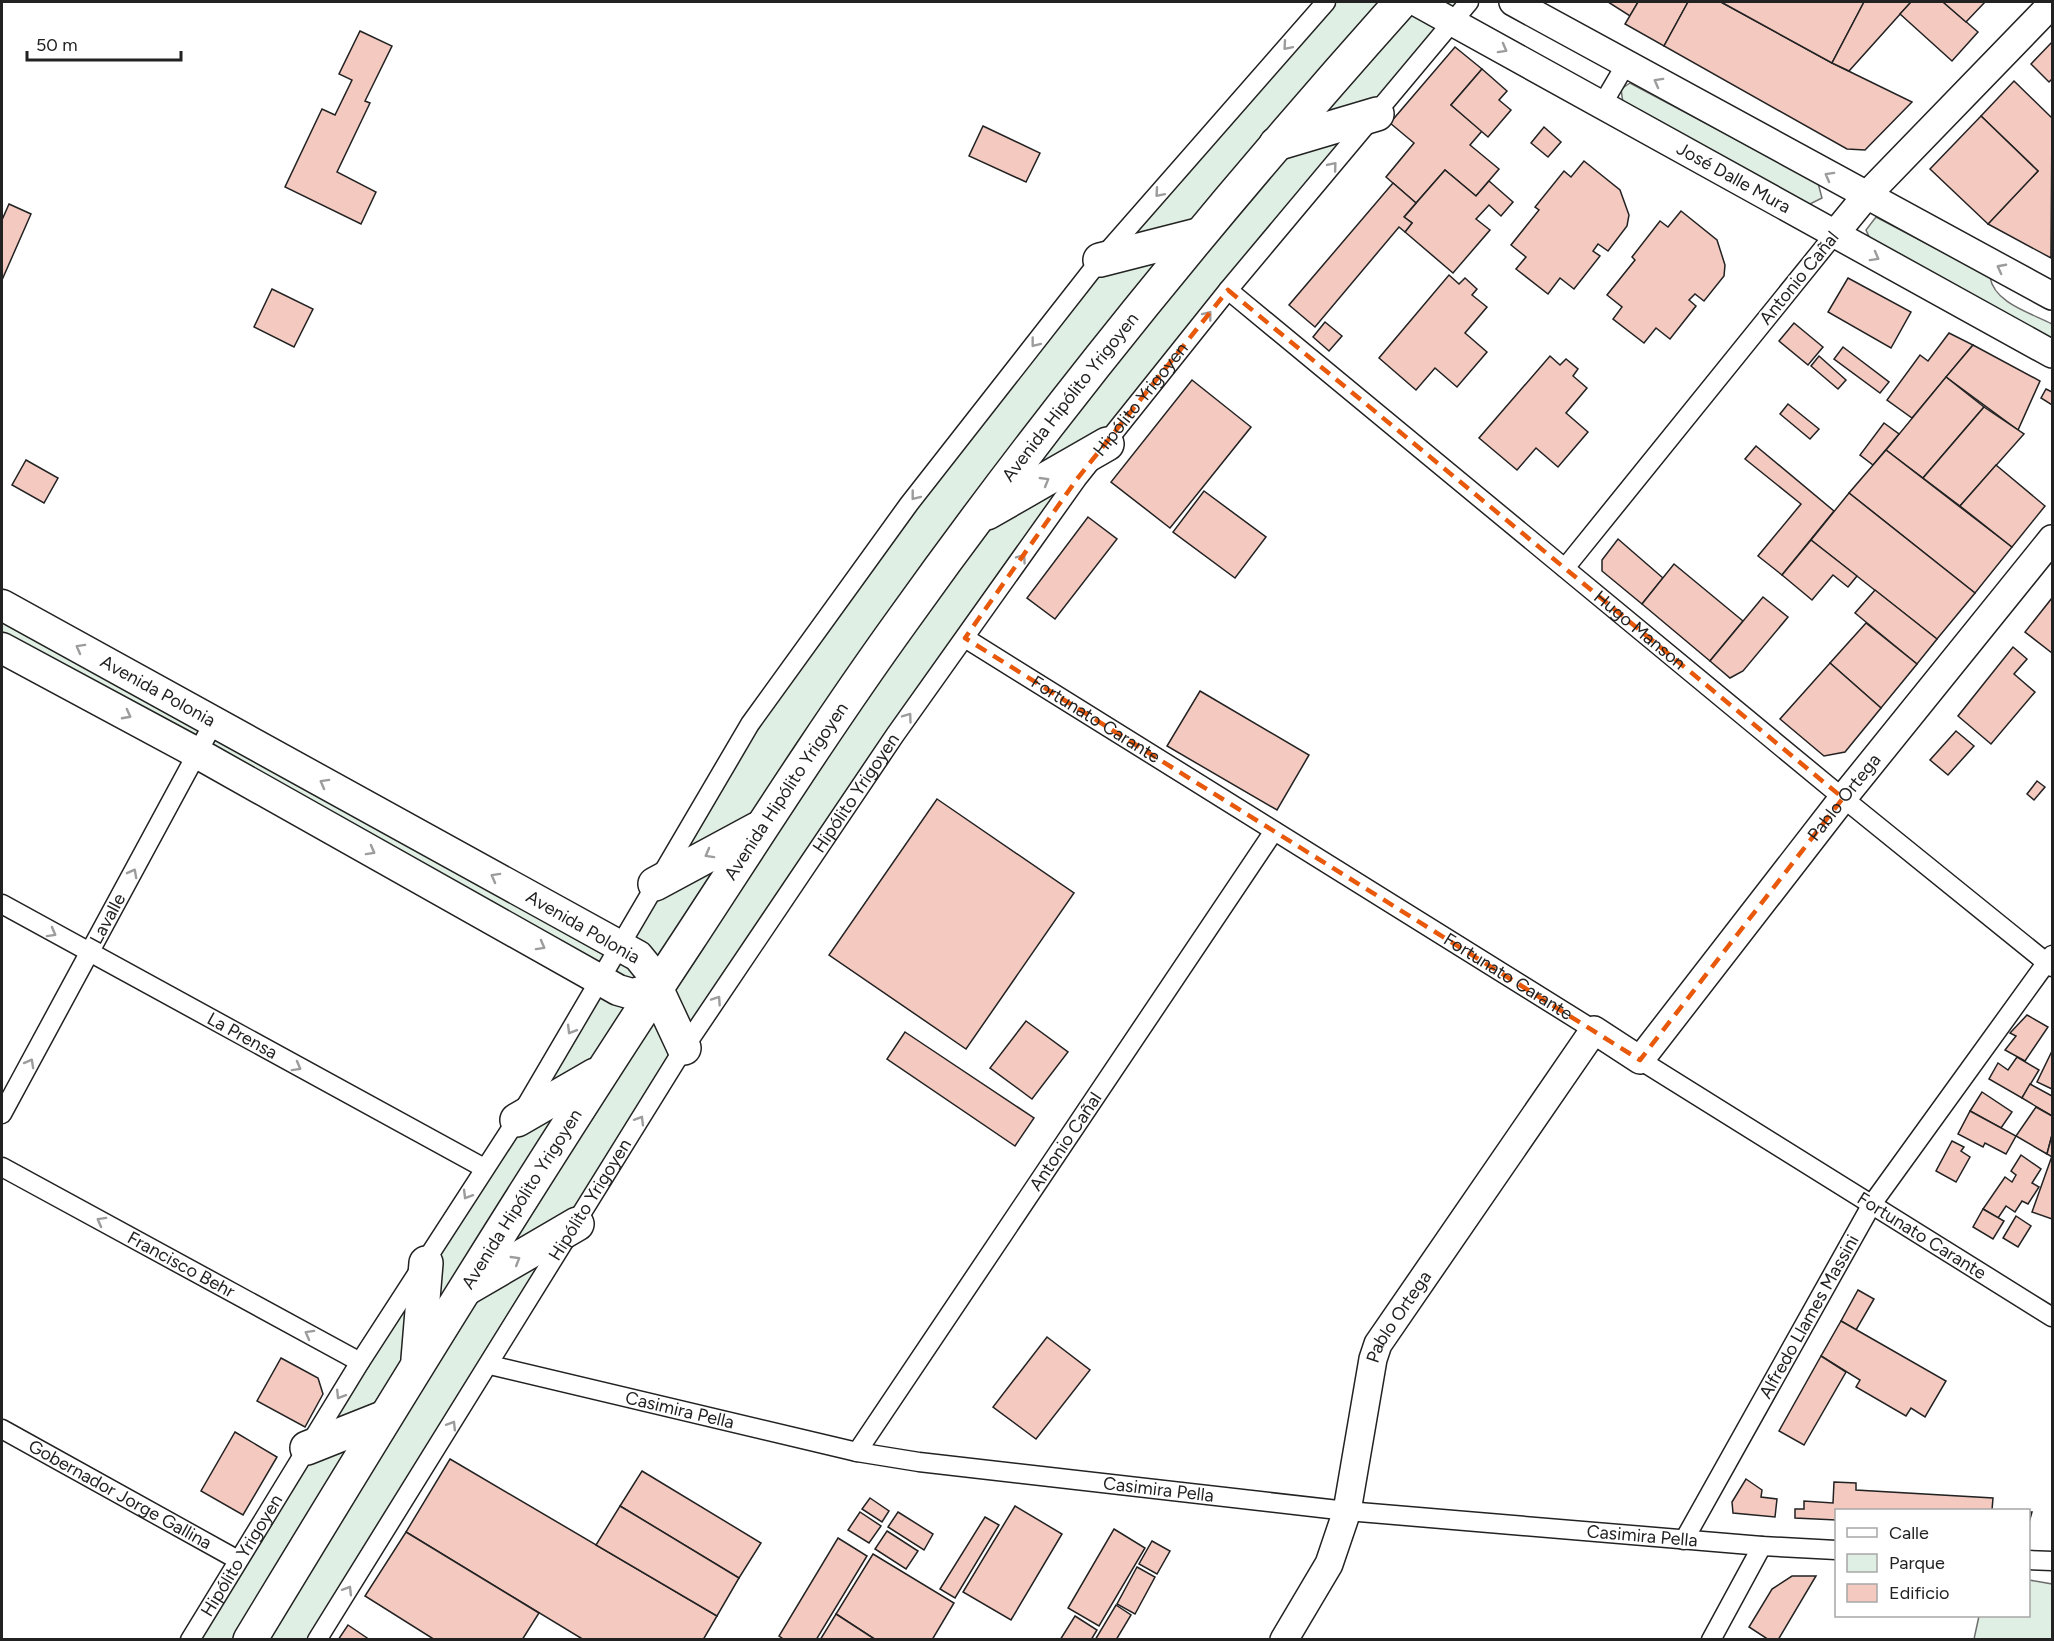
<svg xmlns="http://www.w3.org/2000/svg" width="2054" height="1641" viewBox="0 0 2054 1641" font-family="Figtree,sans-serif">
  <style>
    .green { fill: #e0efe3; stroke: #6f6f6f; stroke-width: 1.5 }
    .building { fill: #f3c9c0; stroke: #222; stroke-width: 1.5 }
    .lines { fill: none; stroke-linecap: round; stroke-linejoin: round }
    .street-casing { stroke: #222; stroke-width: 21 }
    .secondary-casing { stroke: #222; stroke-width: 30 }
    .primary-casing { stroke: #222; stroke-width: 33 }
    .highway-casing { stroke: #222; stroke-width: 36 }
    .street { stroke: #fff; stroke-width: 18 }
    .secondary { stroke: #fff; stroke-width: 27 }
    .primary { stroke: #fff; stroke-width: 30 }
    .highway { stroke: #fff; stroke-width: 33 }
    .oneway { stroke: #9c9c9c }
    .marked { fill: none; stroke: #e8590c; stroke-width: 4.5; stroke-dasharray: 12 8; stroke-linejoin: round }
    .labels { text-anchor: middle; stroke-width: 4.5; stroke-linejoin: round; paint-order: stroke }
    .street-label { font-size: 18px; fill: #222; stroke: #fff }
  </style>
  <rect width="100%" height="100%" fill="#fff"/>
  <g class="green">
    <polygon points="1326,2 1469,2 1228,290 895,735 317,1639 190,1639 601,980 2,648 2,605 620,946 750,724 909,504"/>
    <polygon points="1630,83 1818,183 1822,198 1806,206 1623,103 1621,89"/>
    <path d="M1876 217 1990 277C1994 303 2031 313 2052 324V341L1871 241 1866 230Z"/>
    <polygon points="2029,1580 2052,1584 2052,1639 1974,1639 1979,1616 2028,1616"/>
  </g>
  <g class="building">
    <polygon points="1608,2 1638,2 1630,16"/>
    <polygon points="1638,2 1688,2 1664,46 1625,24"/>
    <polygon points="1688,2 1721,2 1832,63 1912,102 1865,150 1847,149 1664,46"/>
    <polygon points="1721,2 1864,2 1832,63"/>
    <polygon points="1864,2 1911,2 1849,71 1832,63"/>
    <polygon points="1911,2 1943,2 1978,32 1952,61 1900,14"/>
    <polygon points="1943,2 1985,2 1966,22"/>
    <polygon points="360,31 392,46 365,101 370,103 337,172 376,192 361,224 285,187 322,109 335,115 352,80 339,74"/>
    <polygon points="2052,42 2052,79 2049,82 2031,64"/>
    <polygon points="1455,47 1482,69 1451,105 1482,131 1470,145 1499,169 1476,196 1445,170 1416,203 1386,177 1414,143 1390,123"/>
    <polygon points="1482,69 1507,91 1499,100 1511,110 1488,137 1451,105"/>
    <polygon points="2014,81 2052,118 2051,258 1988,224 2038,171 1981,116"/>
    <polygon points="1981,116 2038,171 1988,224 1930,169"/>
    <polygon points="983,126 1040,153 1026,182 969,156"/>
    <polygon points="1544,127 1561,142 1548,157 1531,143"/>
    <polygon points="1584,161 1620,190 1629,215 1627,226 1608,251 1598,244 1593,251 1600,256 1574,289 1560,278 1548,294 1516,269 1526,257 1511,245 1539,210 1535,207 1564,171 1571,177"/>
    <polygon points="1445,170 1476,196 1489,181 1513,202 1501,216 1489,205 1476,219 1490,230 1453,273 1405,232 1412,223 1404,217"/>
    <polygon points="1393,183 1416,203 1404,217 1412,223 1405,232 1399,227 1315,327 1289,305"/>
    <polygon points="9,204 31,214 2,280 2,220"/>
    <polygon points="1681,211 1717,240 1725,265 1724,276 1704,301 1695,294 1689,300 1696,306 1670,339 1656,328 1644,343 1613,319 1622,307 1607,295 1635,260 1632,257 1660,221 1668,227"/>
    <polygon points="1449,275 1459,284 1465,278 1477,289 1472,295 1487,307 1465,333 1487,352 1457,387 1435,368 1416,390 1379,358"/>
    <polygon points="1848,278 1911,312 1891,348 1828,312"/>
    <polygon points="272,289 313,309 294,347 254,327"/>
    <polygon points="1325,322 1342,336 1329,351 1313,337"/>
    <polygon points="1794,323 1823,347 1808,365 1779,341"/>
    <polygon points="1949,333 1973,345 1912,418 1887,400 1920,355 1928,361"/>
    <polygon points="1973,345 2040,381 2018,430 1946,377"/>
    <polygon points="1843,347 1889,382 1880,393 1834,359"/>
    <polygon points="1550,356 1560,365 1566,359 1578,369 1573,376 1587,388 1566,413 1588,432 1558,467 1536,448 1517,470 1479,438"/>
    <polygon points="1819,356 1846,380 1838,389 1811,366"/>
    <polygon points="1946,377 1984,407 1923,478 1886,450"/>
    <polygon points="1192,380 1251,427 1170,528 1111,482"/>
    <polygon points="2046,389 2052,392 2052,405 2041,398"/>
    <polygon points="1788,404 1819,429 1810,439 1780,414"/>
    <polygon points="1984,407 2024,434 1960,506 1923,478"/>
    <polygon points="1884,423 1899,434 1873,465 1860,455"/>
    <polygon points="1756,446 1834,511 1782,575 1758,556 1801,504 1745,459"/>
    <polygon points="1886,450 2012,547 1975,593 1849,493"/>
    <polygon points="26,460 58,478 44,503 12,485"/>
    <polygon points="1996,465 2045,506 2012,547 1960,506"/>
    <polygon points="1204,491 1266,537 1235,578 1173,532"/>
    <polygon points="1849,493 1975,593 1937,639 1811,540"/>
    <polygon points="1088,517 1117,539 1055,619 1027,598"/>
    <polygon points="1618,539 1663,578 1642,604 1602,571 1602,560"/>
    <polygon points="1811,540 1857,576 1848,587 1833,575 1812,600 1782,575"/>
    <polygon points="1674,564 1743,621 1710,661 1642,604"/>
    <polygon points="1875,590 1937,639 1917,664 1855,613"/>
    <polygon points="1763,597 1788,617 1743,671 1730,678 1710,661"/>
    <polygon points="2052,598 2052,653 2025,632"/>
    <polygon points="1866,623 1917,664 1881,708 1830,663"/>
    <polygon points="2013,647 2027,659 2014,674 2035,692 1991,744 1958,716"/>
    <polygon points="1830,663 1881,708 1845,752 1824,756 1780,719"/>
    <polygon points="1200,691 1309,755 1277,810 1167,746"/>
    <polygon points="1956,731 1974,746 1948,775 1930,760"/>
    <polygon points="2037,781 2045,787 2034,800 2027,794"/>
    <polygon points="937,799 1074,893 966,1049 829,955"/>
    <polygon points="2027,1015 2048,1027 2025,1061 2005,1050 2016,1036 2010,1033"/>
    <polygon points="1026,1021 1068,1052 1032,1099 990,1068"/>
    <polygon points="905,1032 1034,1118 1015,1146 887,1059"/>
    <polygon points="2052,1051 2052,1089 2037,1082"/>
    <polygon points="2017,1057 2039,1070 2022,1098 1989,1079 1998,1063 2008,1070"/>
    <polygon points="2030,1084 2052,1096 2052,1116 2022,1098"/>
    <polygon points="1982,1092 2012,1112 2001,1128 1970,1111"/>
    <polygon points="2036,1107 2052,1116 2052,1135 2047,1154 2016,1136"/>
    <polygon points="1970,1111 2016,1136 2006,1154 1985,1143 1983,1147 1958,1134"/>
    <polygon points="2052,1135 2052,1157 2047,1154"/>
    <polygon points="1952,1141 1964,1147 1961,1151 1970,1157 1956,1182 1936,1171"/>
    <polygon points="2021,1155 2041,1169 2032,1183 2039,1187 2028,1204 2022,1201 2015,1212 2006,1206 1998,1218 1983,1209 2005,1177 2012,1182 2016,1175 2011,1171"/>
    <polygon points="2052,1156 2052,1219 2032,1212"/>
    <polygon points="1983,1209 2004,1221 1993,1239 1973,1227"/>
    <polygon points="2016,1216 2031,1226 2018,1247 2003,1238"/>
    <polygon points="1858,1290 1874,1299 1856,1330 1841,1321"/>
    <polygon points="1841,1321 1946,1381 1925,1417 1911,1408 1906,1416 1856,1387 1860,1380 1821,1356"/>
    <polygon points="1047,1337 1090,1370 1036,1439 993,1407"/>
    <polygon points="1821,1356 1846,1372 1804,1445 1779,1431"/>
    <polygon points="281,1358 318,1378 323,1394 305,1427 257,1401"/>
    <polygon points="235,1432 277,1457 243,1515 201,1491"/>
    <polygon points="450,1459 717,1616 703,1640 584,1640 406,1532"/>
    <polygon points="642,1471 761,1543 739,1578 620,1506"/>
    <polygon points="1746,1479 1762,1490 1761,1497 1777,1499 1775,1517 1733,1513 1732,1502"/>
    <polygon points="1834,1482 1856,1483 1856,1490 1993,1498 1992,1510 1836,1510 1836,1520 1795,1518 1795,1509 1804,1509 1804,1501 1833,1503"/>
    <polygon points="870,1498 889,1511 882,1522 862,1509"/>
    <polygon points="620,1506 739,1578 717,1616 596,1545"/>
    <polygon points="1015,1506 1062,1534 1011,1620 963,1592"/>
    <polygon points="860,1512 881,1526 869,1543 848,1530"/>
    <polygon points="898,1512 933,1534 924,1550 888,1527"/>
    <polygon points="2028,1512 2032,1512 2028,1526"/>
    <polygon points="985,1517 999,1525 955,1598 940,1589"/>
    <polygon points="1114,1529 1145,1548 1099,1626 1068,1608"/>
    <polygon points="887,1531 918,1551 906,1569 875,1549"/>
    <polygon points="406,1532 539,1613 522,1640 435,1640 365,1596"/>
    <polygon points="838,1538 867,1556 816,1640 785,1640 779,1636"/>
    <polygon points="1152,1541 1170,1551 1157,1574 1139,1564"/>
    <polygon points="873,1554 954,1603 932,1640 876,1640 836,1614"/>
    <polygon points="1137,1567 1155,1577 1135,1614 1117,1604"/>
    <polygon points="1792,1576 1816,1576 1778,1640 1769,1640 1749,1627 1772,1589"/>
    <polygon points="1116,1605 1131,1615 1116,1640 1095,1640"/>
    <polygon points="836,1614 876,1640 820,1640"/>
    <polygon points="1075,1616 1097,1630 1091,1640 1060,1640"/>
    <polygon points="348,1625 370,1640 338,1640"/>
  </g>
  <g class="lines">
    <g class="street-casing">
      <g id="street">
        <polyline points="1602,105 1626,64"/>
        <path id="s1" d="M1228 290 1843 798 2052 967"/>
        <polyline points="1565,568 1834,235"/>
        <path id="s2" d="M965 638 1594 1030"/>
        <path id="s3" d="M2 904 484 1168"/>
        <path id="s4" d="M1640 1060 2052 1317"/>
        <path id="s5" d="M2 1114 214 722"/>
        <path id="s6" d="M2 1167 360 1362"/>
        <path id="s7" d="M490 1365 857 1452 919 1462 1347 1511 1762 1546 1836 1550"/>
        <path id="s8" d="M2 1429 238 1560"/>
        <path id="s9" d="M857 1452 1274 831"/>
        <path id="s10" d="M1684 1540 1872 1204 2052 955"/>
        <polyline points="2028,1560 2052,1561"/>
        <path id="s11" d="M190 1640 360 1362 527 1104 750 724 909 504 1100 260 1326 2"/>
        <path id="s12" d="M317 1640 684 1048 895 735 1077 479 1228 290 1469 2"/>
        <polyline points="1711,1640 1762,1546"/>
      </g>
    </g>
    <g class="secondary-casing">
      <g id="secondary">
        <path id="s13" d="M1416 2 2052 354"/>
        <polyline points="1513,2 2052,296"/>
        <polyline points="1834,235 1866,196 2052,4"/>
        <path id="s14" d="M1284 1640 1329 1564 1347 1511 1373 1359 1378 1344 1594 1030 1640 1060 1843 798 2052 539"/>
      </g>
    </g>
    <g class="primary-casing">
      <g id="primary">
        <path id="s15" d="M2 605 638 956 651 972 656 988 632 994 618 990 197 753 2 648"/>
      </g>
    </g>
    <g class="highway-casing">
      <g id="highway">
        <polyline points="1276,144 1377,114"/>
        <polyline points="1100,260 1198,235"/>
        <polyline points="987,513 1107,444"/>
        <polyline points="655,884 757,829"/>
        <polyline points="656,988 684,1048"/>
        <polyline points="517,1120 595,1075"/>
        <polyline points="469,1287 577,1224"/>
        <polyline points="418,1359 426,1263"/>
        <polyline points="307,1448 385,1417"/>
        <path id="s16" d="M250 1640C393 1404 537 1169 689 939 759 832 827 725 902 621 1056 405 1224 200 1401 2"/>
      </g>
    </g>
    <use href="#street" class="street"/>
    <use href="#secondary" class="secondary"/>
    <use href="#primary" class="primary"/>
    <use href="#highway" class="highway"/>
  </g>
  <defs><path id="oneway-chevron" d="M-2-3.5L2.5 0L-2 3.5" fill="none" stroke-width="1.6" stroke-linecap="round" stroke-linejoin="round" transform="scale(1.5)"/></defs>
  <g class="oneway">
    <use href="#oneway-chevron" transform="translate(1287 46) rotate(131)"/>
    <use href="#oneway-chevron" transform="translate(1503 49) rotate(29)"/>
    <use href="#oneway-chevron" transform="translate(1658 82) rotate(-151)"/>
    <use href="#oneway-chevron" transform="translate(1333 166) rotate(-50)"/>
    <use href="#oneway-chevron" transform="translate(1829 176) rotate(-151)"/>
    <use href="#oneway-chevron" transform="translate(1159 193) rotate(131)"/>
    <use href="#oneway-chevron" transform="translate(1875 257) rotate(29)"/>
    <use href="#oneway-chevron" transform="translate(2001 268) rotate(-152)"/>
    <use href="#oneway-chevron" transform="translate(1208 315) rotate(-52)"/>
    <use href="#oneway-chevron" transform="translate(1035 343) rotate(128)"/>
    <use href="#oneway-chevron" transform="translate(1045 481) rotate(-30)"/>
    <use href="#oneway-chevron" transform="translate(915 496) rotate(128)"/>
    <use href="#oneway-chevron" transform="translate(1022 558) rotate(-55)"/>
    <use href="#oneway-chevron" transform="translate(80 648) rotate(-151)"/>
    <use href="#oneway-chevron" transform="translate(127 715) rotate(28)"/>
    <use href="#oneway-chevron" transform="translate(908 717) rotate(-54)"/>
    <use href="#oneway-chevron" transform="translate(324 783) rotate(-151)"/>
    <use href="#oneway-chevron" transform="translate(371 851) rotate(29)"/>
    <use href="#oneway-chevron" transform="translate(709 854) rotate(151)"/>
    <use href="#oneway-chevron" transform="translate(133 873) rotate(-62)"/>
    <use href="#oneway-chevron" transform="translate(495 877) rotate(-151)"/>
    <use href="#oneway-chevron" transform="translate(52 933) rotate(29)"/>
    <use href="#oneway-chevron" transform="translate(541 946) rotate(29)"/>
    <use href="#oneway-chevron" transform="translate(717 1000) rotate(-56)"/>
    <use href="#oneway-chevron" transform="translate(571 1030) rotate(121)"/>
    <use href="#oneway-chevron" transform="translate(30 1063) rotate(-61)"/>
    <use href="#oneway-chevron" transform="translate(297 1067) rotate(29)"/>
    <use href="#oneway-chevron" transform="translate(640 1120) rotate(-59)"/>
    <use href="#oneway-chevron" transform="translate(467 1195) rotate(121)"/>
    <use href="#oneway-chevron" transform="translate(101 1221) rotate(-151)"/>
    <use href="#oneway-chevron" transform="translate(516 1260) rotate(-31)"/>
    <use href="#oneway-chevron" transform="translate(309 1334) rotate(-151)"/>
    <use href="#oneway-chevron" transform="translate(340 1395) rotate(122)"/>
    <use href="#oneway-chevron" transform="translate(452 1425) rotate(-58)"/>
    <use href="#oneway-chevron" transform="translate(348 1590) rotate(-58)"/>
  </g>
  <path class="marked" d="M1228 290 1843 798 1640 1060 965 638 1077 479Z"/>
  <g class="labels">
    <g class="street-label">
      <text dy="6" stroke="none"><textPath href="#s13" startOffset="363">José Dalle Mura</textPath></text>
      <text transform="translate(1799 278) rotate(-51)" y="6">Antonio Cañal</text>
      <text dy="6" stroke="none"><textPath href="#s16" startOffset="1490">Avenida Hipólito Yrigoyen</textPath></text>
      <text dy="6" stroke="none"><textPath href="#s12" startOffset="1490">Hipólito Yrigoyen</textPath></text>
      <text dy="6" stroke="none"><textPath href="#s1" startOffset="534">Hugo Manson</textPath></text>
      <text dy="6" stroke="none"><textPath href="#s15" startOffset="178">Avenida Polonia</textPath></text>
      <text dy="6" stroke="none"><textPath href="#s2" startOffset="154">Fortunato Carante</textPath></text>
      <text dy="6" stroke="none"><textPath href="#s16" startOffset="1004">Avenida Hipólito Yrigoyen</textPath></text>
      <text dy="6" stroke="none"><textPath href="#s12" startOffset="1004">Hipólito Yrigoyen</textPath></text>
      <text dy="6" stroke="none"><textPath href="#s14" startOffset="1083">Pablo Ortega</textPath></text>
      <text dy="6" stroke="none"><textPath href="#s5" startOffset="222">Lavalle</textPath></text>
      <text transform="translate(583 927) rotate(30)" y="6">Avenida Polonia</text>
      <text dy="6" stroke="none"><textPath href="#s2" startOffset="640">Fortunato Carante</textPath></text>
      <text dy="6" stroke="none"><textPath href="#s3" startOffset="274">La Prensa</textPath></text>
      <text dy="6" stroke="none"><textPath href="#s9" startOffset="374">Antonio Cañal</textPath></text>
      <text dy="6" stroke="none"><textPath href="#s16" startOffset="518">Avenida Hipólito Yrigoyen</textPath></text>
      <text dy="6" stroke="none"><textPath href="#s12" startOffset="518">Hipólito Yrigoyen</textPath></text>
      <text dy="6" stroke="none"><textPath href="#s4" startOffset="332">Fortunato Carante</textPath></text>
      <text dy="6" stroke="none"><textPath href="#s6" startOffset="204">Francisco Behr</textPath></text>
      <text dy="6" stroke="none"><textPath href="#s10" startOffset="256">Alfredo Llames Massini</textPath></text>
      <text dy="6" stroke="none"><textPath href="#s14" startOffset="348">Pablo Ortega</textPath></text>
      <text dy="6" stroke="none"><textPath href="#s7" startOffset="195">Casimira Pella</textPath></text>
      <text dy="6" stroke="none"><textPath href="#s7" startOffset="681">Casimira Pella</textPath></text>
      <text dy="6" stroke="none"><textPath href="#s8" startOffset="135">Gobernador Jorge Gallina</textPath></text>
      <text dy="6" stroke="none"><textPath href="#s7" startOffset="1167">Casimira Pella</textPath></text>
      <text dy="6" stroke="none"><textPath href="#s11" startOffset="99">Hipólito Yrigoyen</textPath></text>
    </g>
  </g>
  <rect width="2054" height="1641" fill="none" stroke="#222222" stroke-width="6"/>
  <rect x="1835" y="1509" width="195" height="108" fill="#ffffff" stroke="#a7a7a7" stroke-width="1.5"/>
  <rect x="1847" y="1528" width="30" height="9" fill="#ffffff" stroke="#a7a7a7" stroke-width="1.5"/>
  <text x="1889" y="1539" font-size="18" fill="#222222">Calle</text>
  <rect x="1847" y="1554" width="30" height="18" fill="#e0efe3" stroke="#a7a7a7" stroke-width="1.5"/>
  <text x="1889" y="1569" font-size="18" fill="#222222">Parque</text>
  <rect x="1847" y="1584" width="30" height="18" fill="#f3c9c0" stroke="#a7a7a7" stroke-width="1.5"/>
  <text x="1889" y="1599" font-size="18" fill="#222222">Edificio</text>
  <path d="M27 51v9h154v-9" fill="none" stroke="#222222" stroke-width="3"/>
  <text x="36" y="51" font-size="18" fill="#222222" stroke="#ffffff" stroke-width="4.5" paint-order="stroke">50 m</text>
</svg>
